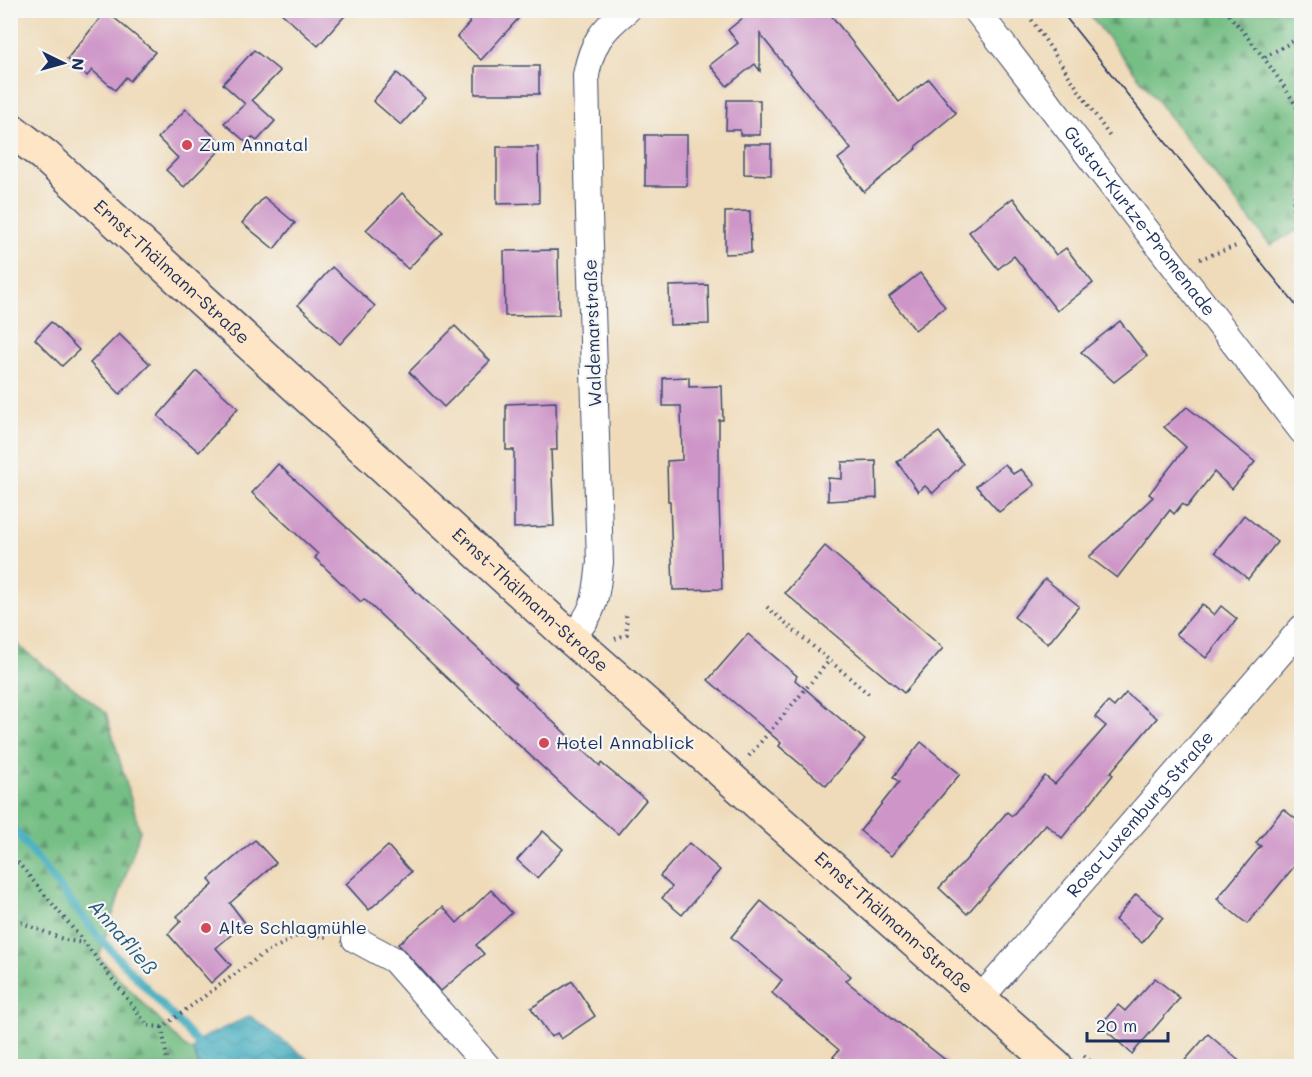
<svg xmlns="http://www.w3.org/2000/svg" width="1312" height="1077" viewBox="0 0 1312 1077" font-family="Mali,sans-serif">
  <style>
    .forest { fill: url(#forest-firs); stroke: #487671; stroke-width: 1.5 }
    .water { fill: url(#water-waves); stroke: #2e6e8e; stroke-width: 1.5 }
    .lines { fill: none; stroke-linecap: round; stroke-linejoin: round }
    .stream { stroke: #40acbe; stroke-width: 8 }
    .building { fill: #ce96c8 }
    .minor-casing { stroke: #3b496c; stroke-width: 28 }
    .secondary-casing { stroke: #3b496c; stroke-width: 36 }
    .path { stroke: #3b496c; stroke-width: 4; stroke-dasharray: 1.5 4.5; stroke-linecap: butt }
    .minor { stroke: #fff; stroke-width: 26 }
    .secondary { stroke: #fde5c5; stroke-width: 33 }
    .tram { stroke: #1b2f5e; stroke-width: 1.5 }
    .poi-dot { fill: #d1495b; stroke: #f6f6f2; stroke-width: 2 }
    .labels { text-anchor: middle; stroke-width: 4.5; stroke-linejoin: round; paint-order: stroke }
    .poi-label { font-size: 18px; fill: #1b2f5e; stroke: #f6f6f2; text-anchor: start }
    .street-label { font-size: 18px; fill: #1b2f5e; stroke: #f6f6f2 }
    .water-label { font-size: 20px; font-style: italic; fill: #285b80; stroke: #f6f6f2 }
  </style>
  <defs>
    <pattern id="forest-firs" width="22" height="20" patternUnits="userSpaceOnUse" patternTransform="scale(1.5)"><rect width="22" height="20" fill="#75be84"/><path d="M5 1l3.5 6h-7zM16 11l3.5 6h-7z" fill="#5f9b6f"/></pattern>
    <pattern id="water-waves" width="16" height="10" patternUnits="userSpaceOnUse" patternTransform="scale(1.5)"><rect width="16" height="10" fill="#40acbe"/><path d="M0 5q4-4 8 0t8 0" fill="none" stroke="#358c9e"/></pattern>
  </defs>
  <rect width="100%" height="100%" fill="#f6f6f2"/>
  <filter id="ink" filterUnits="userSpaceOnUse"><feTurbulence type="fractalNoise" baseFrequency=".0167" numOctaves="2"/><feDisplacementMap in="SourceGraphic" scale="12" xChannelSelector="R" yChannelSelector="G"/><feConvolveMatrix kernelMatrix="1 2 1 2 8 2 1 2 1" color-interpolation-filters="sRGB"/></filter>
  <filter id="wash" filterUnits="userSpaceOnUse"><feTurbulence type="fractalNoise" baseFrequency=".008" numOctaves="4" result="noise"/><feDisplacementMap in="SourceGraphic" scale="24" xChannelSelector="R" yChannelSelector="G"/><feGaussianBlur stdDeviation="1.35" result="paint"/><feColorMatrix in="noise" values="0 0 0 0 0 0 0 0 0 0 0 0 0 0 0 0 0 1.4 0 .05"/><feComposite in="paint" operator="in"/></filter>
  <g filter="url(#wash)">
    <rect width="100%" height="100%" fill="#efdbba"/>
    <g class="forest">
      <polygon points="1087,11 1301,11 1301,228 1270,245"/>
      <polygon points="11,640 106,713 140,831 99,957 184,1046 193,1051 199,1066 11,1066"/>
    </g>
    <polygon class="water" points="250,1016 317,1066 199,1066 193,1051 196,1041"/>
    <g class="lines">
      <polyline class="stream" points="10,824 97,935 196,1041 217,1066"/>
    </g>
    <g id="blocks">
      <g class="building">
        <polygon points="278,10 350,10 318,46"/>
        <polygon points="458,10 526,10 481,60 457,37 470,22"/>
        <polygon points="741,10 827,10 899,102 929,79 956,113 916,146 917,148 864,192 838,159 851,149 760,34 760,71 755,64 727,86 710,65 738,43 728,30 745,16"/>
        <polygon points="106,11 155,52 130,81 126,77 115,90 92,70 87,76 67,59"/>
        <polygon points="254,50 280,71 252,100 275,121 257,141 252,137 247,143 224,123 245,104 223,84"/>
        <rect x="475" y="66" width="64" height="28"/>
        <polygon points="397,73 425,98 401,125 373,101"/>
        <polygon points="727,100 760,100 760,135 740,135 740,130 726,130"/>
        <polygon points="186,109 224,146 184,187 166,170 178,158 158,138"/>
        <rect x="645" y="135" width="42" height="51"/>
        <polygon points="744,144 771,144 771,175 744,174"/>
        <polygon points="497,147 538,147 539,203 497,204"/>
        <polygon points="402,193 443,232 408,269 366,230"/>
        <polygon points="264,197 295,223 274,249 242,223"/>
        <polygon points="1013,198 1056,255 1066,248 1093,283 1057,311 1014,256 998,269 969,232"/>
        <polygon points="750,211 751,253 725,254 725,212"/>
        <polygon points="558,250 559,315 505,316 504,251"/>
        <polygon points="332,267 375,306 340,344 298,305"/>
        <polygon points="920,273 945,307 915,330 889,297"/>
        <polygon points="708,285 709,324 670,325 669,286"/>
        <polygon points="1120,321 1147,356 1114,382 1081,352"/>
        <polygon points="51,322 79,350 62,366 35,339"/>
        <polygon points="455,326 490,361 444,407 409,372"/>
        <polygon points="119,334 150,364 120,394 90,363"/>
        <polygon points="197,371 238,408 199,452 158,416"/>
        <polygon points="689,377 689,387 722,386 723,420 719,420 719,500 722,589 673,590 670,501 668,501 667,461 682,460 681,406 663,406 663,378"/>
        <polygon points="556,402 557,450 551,450 554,526 514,528 514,450 506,450 506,404"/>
        <polygon points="1187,407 1255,462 1232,489 1214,472 1187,507 1182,504 1174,514 1170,510 1117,578 1089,557 1153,497 1149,494 1186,447 1164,427"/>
        <polygon points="939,432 963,464 933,493 925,486 918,492 897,462"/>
        <polygon points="876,461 877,498 828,501 828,478 842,479 842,462"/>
        <polygon points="278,464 516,684 515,686 600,766 601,763 646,800 618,834 578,800 449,680 364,599 361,602 315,558 318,554 252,493"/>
        <polygon points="1005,464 1013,474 1021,469 1035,485 999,512 976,486"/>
        <polygon points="1244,515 1277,542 1248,579 1215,552"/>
        <polygon points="825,546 943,648 904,693 785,593"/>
        <polygon points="1045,579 1079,606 1048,644 1014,617"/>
        <polygon points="1202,604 1214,615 1221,606 1237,619 1206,658 1176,634"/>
        <polygon points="748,634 797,676 795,680 865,740 826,786 779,746 781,743 708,680"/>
        <polygon points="1126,693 1157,718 1110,773 1113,775 1062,838 1046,824 967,914 939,888 966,860 1007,812 1012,816 1045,776 1055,784 1106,726 1095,717 1108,702 1114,707"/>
        <polygon points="921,742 960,774 891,856 860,831 899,782 893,777"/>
        <polygon points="1283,809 1302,824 1302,857 1247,924 1217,899 1261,846 1256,843"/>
        <polygon points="543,831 563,849 537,878 517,860"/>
        <polygon points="255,840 276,863 230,903 245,923 216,948 231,965 211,983 168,934 181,921 177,916 213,885 209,879"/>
        <polygon points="689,843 720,870 682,915 662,898 672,887 660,876"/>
        <polygon points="388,846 411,872 369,910 346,884"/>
        <polygon points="491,890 512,913 476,945 484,954 441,991 398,944 443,907 457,923"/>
        <polygon points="1136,894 1163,917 1142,943 1115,920"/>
        <polygon points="761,901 851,976 846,981 953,1066 845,1066 833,1057 839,1050 772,993 782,980 731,937"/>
        <polygon points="1155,978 1180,998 1132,1054 1100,1025 1118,1005 1125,1011"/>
        <polygon points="572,981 595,1016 561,1039 557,1033 551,1037 531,1008"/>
        <polygon points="1208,1034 1245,1066 1180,1066"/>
      </g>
    </g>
  </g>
  <g filter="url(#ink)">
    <use href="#blocks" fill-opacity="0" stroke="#3b496c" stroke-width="1.5"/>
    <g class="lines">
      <g class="minor-casing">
        <g id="minor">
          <path id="s1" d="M976 10 1302 431"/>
          <path d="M571 638C596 611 596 597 600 562L589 214 586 75C592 43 602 30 627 10"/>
          <polyline points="355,939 394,960 487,1066"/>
          <path id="s2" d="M979 1000 1302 628"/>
        </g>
      </g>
      <g class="secondary-casing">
        <g id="secondary">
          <path id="s3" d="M10 129 45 156 571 638 1056 1066"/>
        </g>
      </g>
      <g class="path">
        <polyline points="1025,10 1110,137"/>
        <path d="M1225 10C1254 44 1280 77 1302 116"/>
        <polyline points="1265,57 1302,36"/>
        <polyline points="1302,166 1293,204 1302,235"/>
        <polyline points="1200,259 1236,246"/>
        <polyline points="767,607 871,696"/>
        <polyline points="615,639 627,634 626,611"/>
        <polyline points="749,756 829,661"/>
        <polyline points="10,853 85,943 148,1026 162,1027 260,956 299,935 330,937"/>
        <polyline points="10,918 65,940 84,943"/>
        <polyline points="162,1027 168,1066"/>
        <polyline points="1084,1056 1096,1066"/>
      </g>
      <use href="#minor" class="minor"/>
      <use href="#secondary" class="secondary"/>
      <polyline class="tram" points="1060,10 1302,313"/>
    </g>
  </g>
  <g class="poi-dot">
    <circle cx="187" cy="145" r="6"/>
    <circle cx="544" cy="743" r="6"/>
    <circle cx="206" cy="928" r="6"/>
  </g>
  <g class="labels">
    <g class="poi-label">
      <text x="199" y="151">Zum Annatal</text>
      <text x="556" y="749">Hotel Annablick</text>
      <text x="218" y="934">Alte Schlagmühle</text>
    </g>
    <g class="street-label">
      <text dy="6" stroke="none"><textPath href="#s1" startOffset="267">Gustav-Kurtze-Promenade</textPath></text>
      <text dy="6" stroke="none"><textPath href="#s3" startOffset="216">Ernst-Thälmann-Straße</textPath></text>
      <text transform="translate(593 333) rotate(-92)" y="6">Waldemarstraße</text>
      <text dy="6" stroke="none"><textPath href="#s3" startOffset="702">Ernst-Thälmann-Straße</textPath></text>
      <text dy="6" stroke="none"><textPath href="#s2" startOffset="246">Rosa-Luxemburg-Straße</textPath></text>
      <text dy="6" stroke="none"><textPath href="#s3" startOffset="1188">Ernst-Thälmann-Straße</textPath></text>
    </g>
    <g class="water-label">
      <text transform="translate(123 937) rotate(49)" y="7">Annafließ</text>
    </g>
  </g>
  <rect width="1312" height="1077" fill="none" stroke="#f6f6f2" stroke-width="36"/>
  <g transform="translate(63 63) rotate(95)" stroke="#f6f6f2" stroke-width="4.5" paint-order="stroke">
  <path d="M0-4.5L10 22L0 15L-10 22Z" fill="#1b2f5e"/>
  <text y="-9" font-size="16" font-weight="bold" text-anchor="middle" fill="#1b2f5e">N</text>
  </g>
  <path d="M1087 1032v9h81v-9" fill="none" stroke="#1b2f5e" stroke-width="3"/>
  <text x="1096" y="1032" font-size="18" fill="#1b2f5e" stroke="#f6f6f2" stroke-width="4.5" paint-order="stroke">20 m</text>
</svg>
